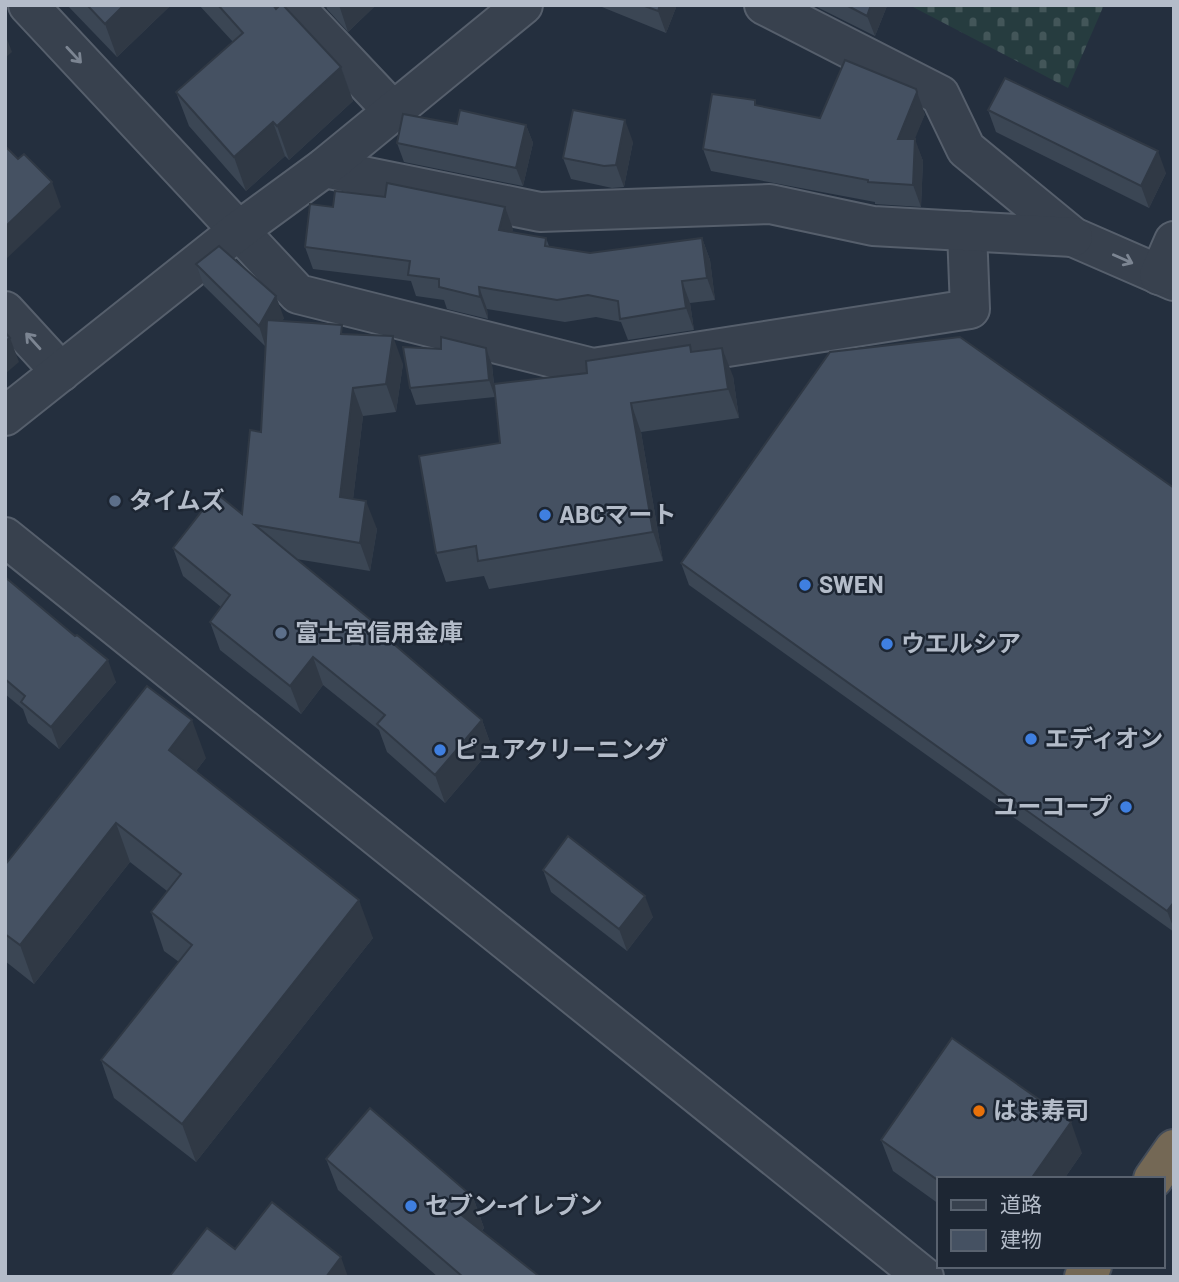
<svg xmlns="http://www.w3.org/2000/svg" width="1179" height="1282" viewBox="0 0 1179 1282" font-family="Barlow,'Noto Sans JP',sans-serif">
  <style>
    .cemetery { fill: url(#cemetery-stones) }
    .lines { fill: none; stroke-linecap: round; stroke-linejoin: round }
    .minor-casing { stroke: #565f6c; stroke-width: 42 }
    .highway-casing { stroke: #434c59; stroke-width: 42 }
    .minor { stroke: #38414e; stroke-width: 38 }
    .highway { stroke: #746855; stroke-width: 38 }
    .wall { fill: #3b4654 }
    .shaded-wall { fill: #303945 }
    .building { fill: #455162; stroke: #303945; stroke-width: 2 }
    .oneway { stroke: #7c8592 }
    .service-dot { fill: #5c6f8a; stroke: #1d2633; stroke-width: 2.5 }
    .shop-dot { fill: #3f7fe0; stroke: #1d2633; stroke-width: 2.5 }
    .food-dot { fill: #e8710a; stroke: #1d2633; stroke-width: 2.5 }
    .labels { text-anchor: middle; stroke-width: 5; stroke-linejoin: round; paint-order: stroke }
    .poi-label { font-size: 24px; font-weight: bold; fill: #b4bcc9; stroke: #1d2633; text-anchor: start }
  </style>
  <defs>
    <pattern id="cemetery-stones" width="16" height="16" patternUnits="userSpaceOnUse" patternTransform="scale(1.75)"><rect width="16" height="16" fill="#263c3f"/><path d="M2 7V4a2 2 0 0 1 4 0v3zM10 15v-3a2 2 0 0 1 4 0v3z" fill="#435659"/></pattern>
  </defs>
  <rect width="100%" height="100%" fill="#242f3e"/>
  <polygon class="cemetery" points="913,5 1104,5 1068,88 913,7"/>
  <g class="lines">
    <g class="minor-casing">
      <g id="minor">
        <polyline points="28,5 298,294 593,368 970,309 967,231"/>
        <polyline points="293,5 393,111"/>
        <polyline points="764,5 940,95 966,149 1073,237 1174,281"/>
        <polyline points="324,168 540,212 770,204 873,226 1073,237"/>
        <polyline points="1159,275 1174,241"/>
        <polyline points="5,311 61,372"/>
        <polyline points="5,416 238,231 324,168 523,5"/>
        <polyline points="5,537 924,1277"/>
      </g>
    </g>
    <g class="highway-casing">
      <g id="highway">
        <polyline points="1153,1179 1174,1149"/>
        <polyline points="1084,1277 1092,1266"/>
      </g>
    </g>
    <use href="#minor" class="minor"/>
    <use href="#highway" class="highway"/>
  </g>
  <g class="wall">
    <polygon points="67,5 171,5 117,57"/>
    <polygon points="199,5 273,5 341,67 353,101 289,160 285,156 246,191 189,126 176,92 233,42"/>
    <polygon points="326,5 376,5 348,32 327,9"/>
    <polygon points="597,5 677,5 666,33"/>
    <polygon points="813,5 887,5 887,6 875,36"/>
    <polygon points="757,106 820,118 925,114 914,139 923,161 921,207 875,204 875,202 711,171 703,149"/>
    <polygon points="988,110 1166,173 1149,208 996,132"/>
    <polygon points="457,124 526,125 533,143 523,186 404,162 397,143"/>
    <polygon points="633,142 624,187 612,188 571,179 563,158"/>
    <polygon points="513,229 512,232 546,238 549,246 590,253 702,238 710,260 715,300 690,303 694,330 628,340 621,322 596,317 565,322 487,309 488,319 447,309 444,300 416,296 411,281 313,269 305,247"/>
    <polygon points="196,264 284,318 282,321 345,334 403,364 396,412 363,416 353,499 377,529 370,571 296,559 388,634 391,641 482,720 492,748 445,803 387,752 379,730 323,685 301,714 220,650 210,622 221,607 183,576 173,548 242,514 261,432 266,347 204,286"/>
    <polygon points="486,348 492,365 494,384 587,373 693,352 733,376 739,418 641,432 663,561 489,589 484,576 446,582 436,553 500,443 495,397 416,405 410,388 441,349"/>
    <polygon points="1174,488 1174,932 689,585 681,563"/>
    <polygon points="5,577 116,682 59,749 28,723 23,709 5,694"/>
    <polygon points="206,758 196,771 373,938 196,1162 114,1098 101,1060 179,962 164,951 151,912 167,891 130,862 34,984 5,961 5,865"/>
    <polygon points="543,870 653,917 627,951 551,892"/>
    <polygon points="881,1140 1082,1153 1064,1179 939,1179 939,1204 893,1171"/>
    <polygon points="326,1159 473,1197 484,1228 482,1231 540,1277 438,1277 338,1190"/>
  </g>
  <g class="shaded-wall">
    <polygon points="124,5 171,5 117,57 105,24"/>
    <polygon points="339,5 376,5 348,32"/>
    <polygon points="660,5 677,5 666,33 658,11"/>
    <polygon points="871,5 887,6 875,36 867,16"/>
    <polygon points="5,34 12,52 5,58"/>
    <polygon points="341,67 353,101 289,160 277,126"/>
    <polygon points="917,92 925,114 906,161 898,139"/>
    <polygon points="625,120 633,142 624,187 616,165"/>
    <polygon points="273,122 285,156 246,191 234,157"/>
    <polygon points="526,125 533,143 523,186 516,168"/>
    <polygon points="915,139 923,161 921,207 913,185"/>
    <polygon points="1158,151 1166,173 1149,208 1141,186"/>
    <polygon points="52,182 61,207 5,260 5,227"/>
    <polygon points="505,207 513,229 507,252 499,230"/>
    <polygon points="702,238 710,260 715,300 707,278"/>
    <polygon points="682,281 690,303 694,330 686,308"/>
    <polygon points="479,287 487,309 488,319 480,297"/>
    <polygon points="276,296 284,318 266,348 259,326"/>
    <polygon points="393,336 403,364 396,412 386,384"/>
    <polygon points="10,338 19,362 5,374 5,341"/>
    <polygon points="486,348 492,365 495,397 489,380"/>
    <polygon points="722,348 733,376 739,418 728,389"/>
    <polygon points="353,388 363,416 350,525 340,497"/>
    <polygon points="631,403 641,432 663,561 653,532"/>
    <polygon points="366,501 377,529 370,571 360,543"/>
    <polygon points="313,657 323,685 301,714 290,686"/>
    <polygon points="108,660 116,682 59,749 51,727"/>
    <polygon points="192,720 206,758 183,788 169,750"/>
    <polygon points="482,720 492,748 445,803 435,775"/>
    <polygon points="116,823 130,862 34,984 20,945"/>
    <polygon points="645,896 653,917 627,951 619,929"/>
    <polygon points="359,900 373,938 196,1162 182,1124"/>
    <polygon points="1174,902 1174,929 1167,911"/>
    <polygon points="1071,1122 1082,1153 1064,1179 1031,1179"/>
    <polygon points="473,1197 484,1228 470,1244 459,1213"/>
    <polygon points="341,1257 348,1277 326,1277"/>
  </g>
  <g class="building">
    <polygon points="87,5 124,5 105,24"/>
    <polygon points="218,5 273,5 276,9 280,5 283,5 341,67 277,126 273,122 234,157 176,92 243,33"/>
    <polygon points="642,5 660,5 658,11"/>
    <polygon points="846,5 871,5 867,16"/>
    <polygon points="845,60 916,89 917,92 898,139 915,139 913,185 868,182 868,180 703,149 712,94 755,100 755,105 820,118"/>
    <polygon points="1005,78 1158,151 1141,186 988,110"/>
    <polygon points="460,110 526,125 516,168 397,143 403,114 457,124"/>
    <polygon points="573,110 625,120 616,165 604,166 563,158"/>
    <polygon points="5,146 18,159 24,154 52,182 5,227"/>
    <polygon points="387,183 505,207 499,230 546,238 545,246 590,253 702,238 707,278 682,281 686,308 620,319 618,301 588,295 557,300 479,287 480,297 439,287 439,279 408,275 410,261 305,247 310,204 333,207 335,191 385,197"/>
    <polygon points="219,246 276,296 259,326 196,264"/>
    <polygon points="267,320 342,325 341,334 393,336 386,384 353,388 340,497 366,501 360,543 255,525 388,634 388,639 482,720 435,775 377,724 385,715 313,657 290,686 210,622 230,595 173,548 216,493 242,514 250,430 261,432"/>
    <polygon points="5,332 10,338 5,341"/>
    <polygon points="441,337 486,348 489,380 410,388 403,347 441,349"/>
    <polygon points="960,337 1174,488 1174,902 1167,911 681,563 830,352"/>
    <polygon points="690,345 691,352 722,348 728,389 631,403 653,532 478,561 476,546 436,553 419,456 500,443 494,384 587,373 586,361"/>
    <polygon points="5,577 75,636 77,635 108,660 51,727 21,702 25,696 5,679"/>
    <polygon points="147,686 192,720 169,750 359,900 182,1124 101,1060 192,945 151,912 181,874 116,823 20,945 5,934 5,865"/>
    <polygon points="568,836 645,896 619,929 543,870"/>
    <polygon points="952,1038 1071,1122 1031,1179 939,1179 939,1181 881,1140"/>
    <polygon points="370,1108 473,1197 459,1213 540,1277 463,1277 326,1159"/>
    <polygon points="272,1202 341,1257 326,1277 169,1277 207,1228 235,1249"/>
  </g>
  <defs><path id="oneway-shaft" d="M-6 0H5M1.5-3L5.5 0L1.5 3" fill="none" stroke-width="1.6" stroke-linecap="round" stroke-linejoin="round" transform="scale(1.75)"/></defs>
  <g class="oneway">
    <use href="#oneway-shaft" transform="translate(74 55) rotate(47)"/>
    <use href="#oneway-shaft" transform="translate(1123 259) rotate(24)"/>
    <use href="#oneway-shaft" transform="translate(33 341) rotate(-132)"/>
  </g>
  <g class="service-dot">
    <circle cx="115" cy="501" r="7"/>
    <circle cx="281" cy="633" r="7"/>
  </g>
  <g class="shop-dot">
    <circle cx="545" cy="515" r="7"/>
    <circle cx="805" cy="585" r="7"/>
    <circle cx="887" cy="644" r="7"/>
    <circle cx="1031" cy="739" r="7"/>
    <circle cx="440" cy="750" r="7"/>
    <circle cx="1126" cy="807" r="7"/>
    <circle cx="411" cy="1206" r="7"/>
  </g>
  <circle class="food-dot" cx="979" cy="1111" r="7"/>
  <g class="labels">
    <g class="poi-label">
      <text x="129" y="509">タイムズ</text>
      <text x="559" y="523">ABCマート</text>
      <text x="819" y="593">SWEN</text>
      <text x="295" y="641">富士宮信用金庫</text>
      <text x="901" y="652">ウエルシア</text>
      <text x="1045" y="747">エディオン</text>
      <text x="454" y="758">ピュアクリーニング</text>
      <text x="1112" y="815" text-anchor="end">ユーコープ</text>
      <text x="993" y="1119">はま寿司</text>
      <text x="425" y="1214">セブン-イレブン</text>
    </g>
  </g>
  <rect width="1179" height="1282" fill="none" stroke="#b4bcc9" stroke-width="14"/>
  <rect x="937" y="1177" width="228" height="91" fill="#1d2633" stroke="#59626f" stroke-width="2"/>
  <rect x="951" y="1200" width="35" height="10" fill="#38414e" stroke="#59626f" stroke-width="2"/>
  <text x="1000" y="1212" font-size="21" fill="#b4bcc9">道路</text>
  <rect x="951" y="1230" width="35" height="21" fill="#455162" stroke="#59626f" stroke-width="2"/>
  <text x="1000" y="1247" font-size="21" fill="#b4bcc9">建物</text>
</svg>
